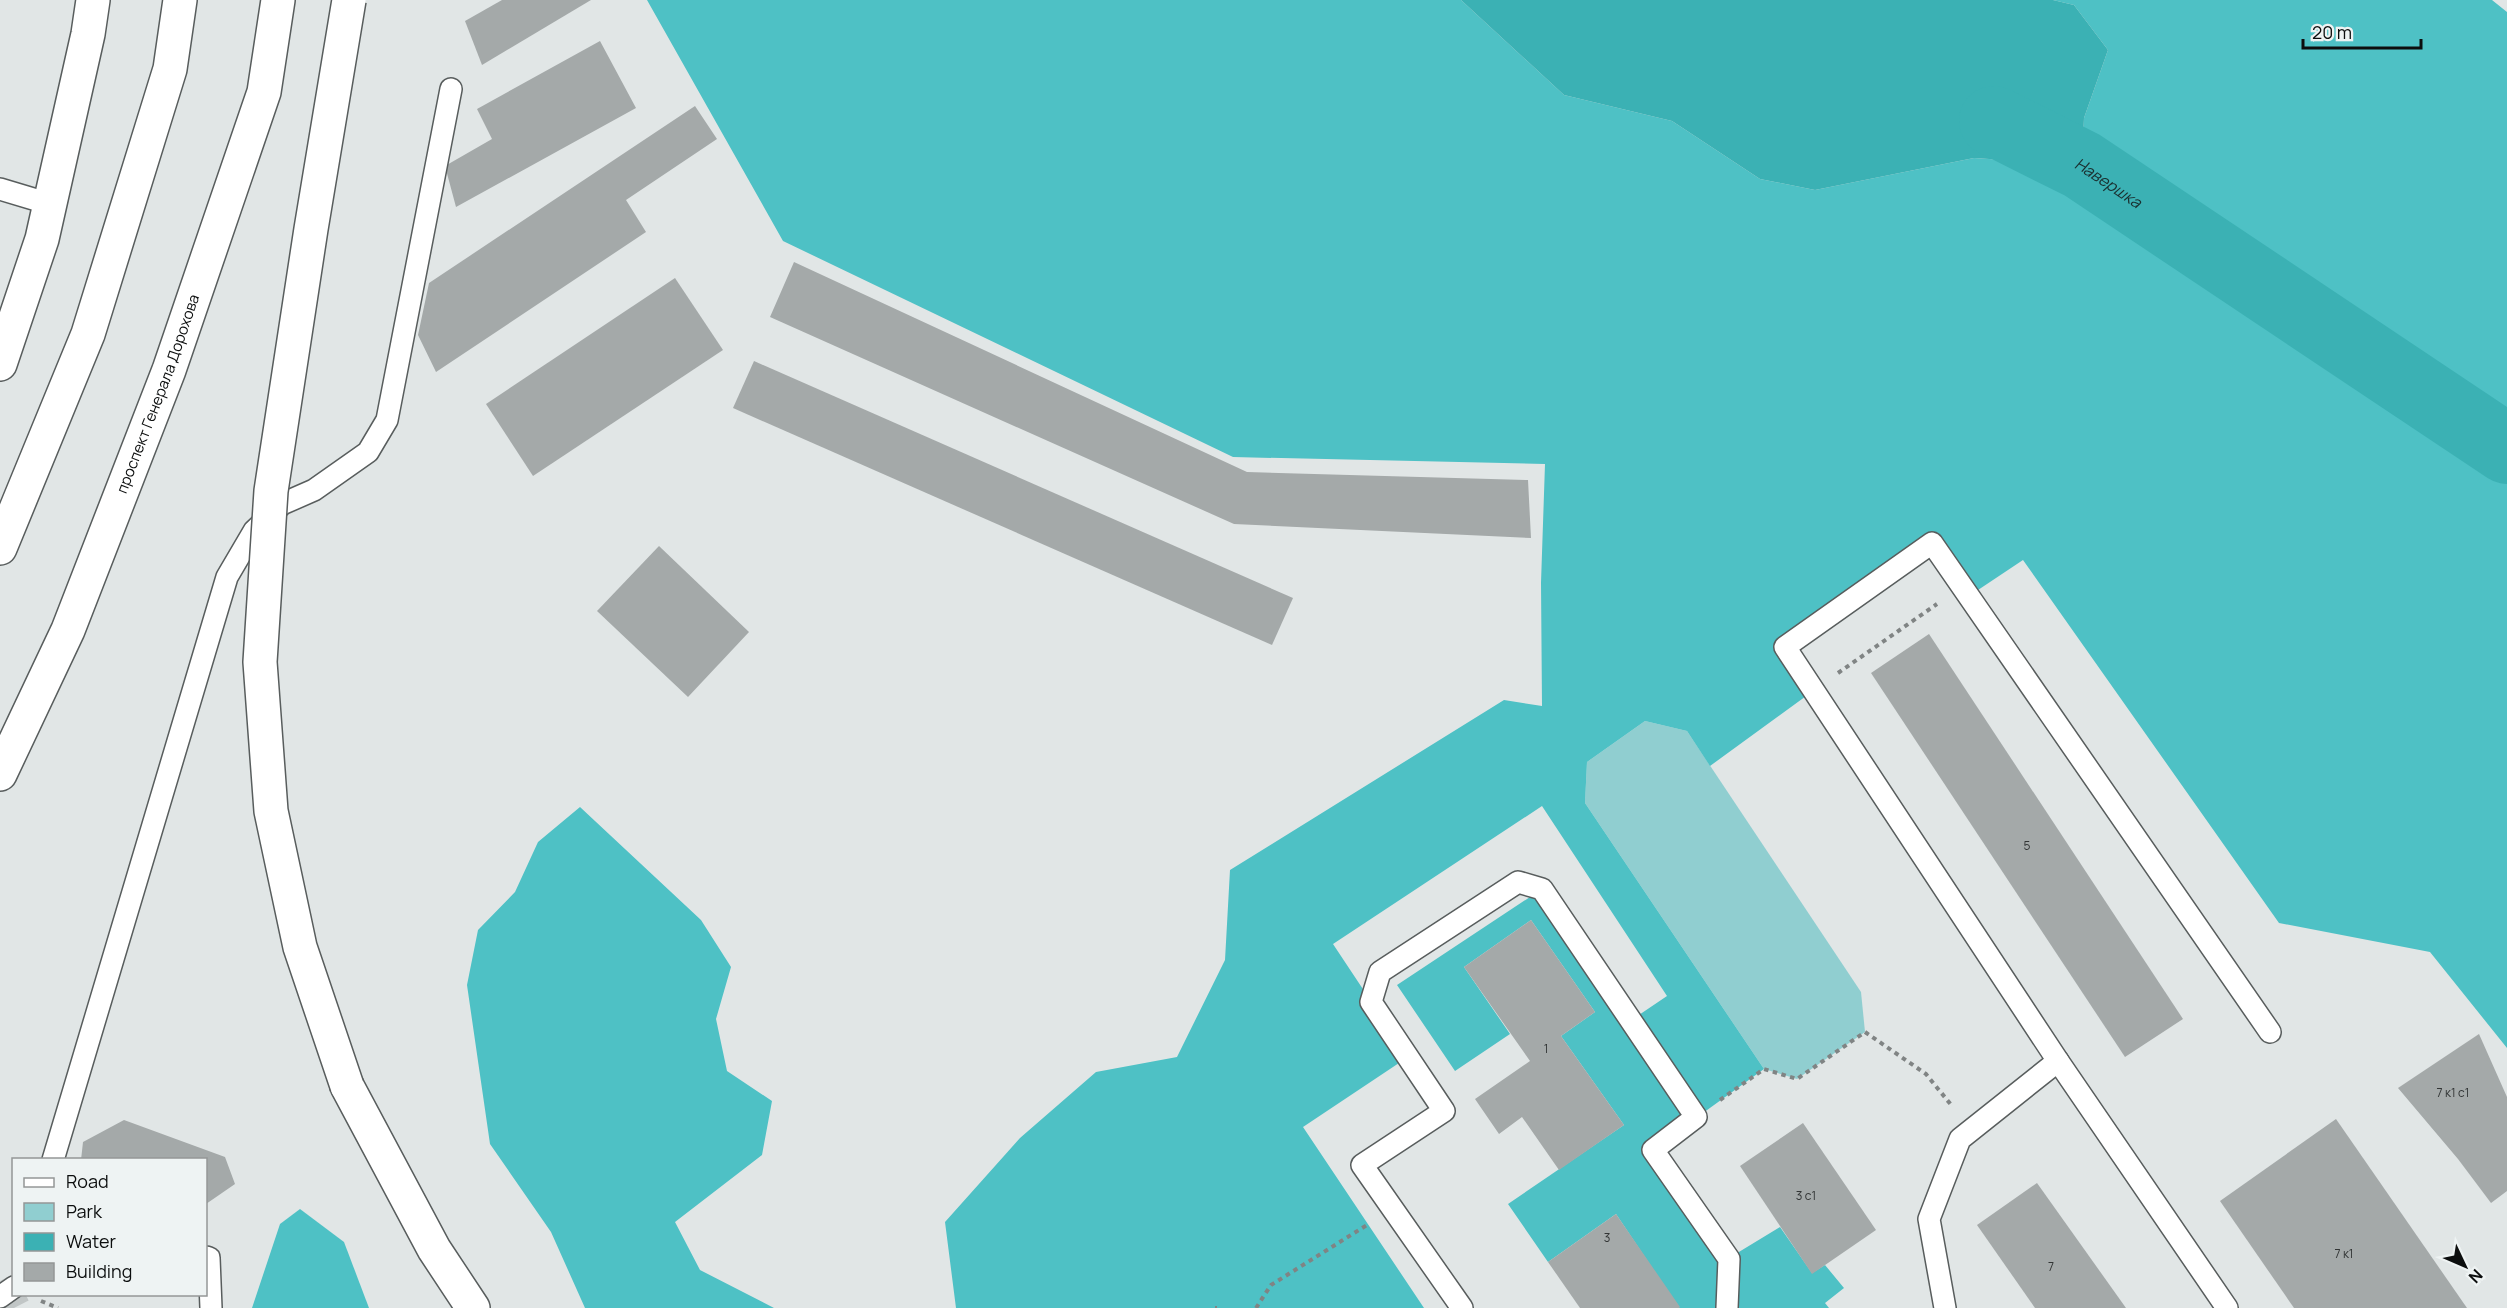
<svg xmlns="http://www.w3.org/2000/svg" width="2507" height="1308" viewBox="0 0 2507 1308" font-family="Manrope,sans-serif">
  <style>
    .green { fill: #90ced0 }
    .forest { fill: #4ec1c5 }
    .water { fill: #3bb1b4 }
    .lines { fill: none; stroke-linecap: round; stroke-linejoin: round }
    .river { stroke: #3bb1b4; stroke-width: 70 }
    .building { fill: #a4a9a9 }
    .secondary-tunnel { stroke: #c1c6c6; stroke-width: 33; stroke-dasharray: 33 16; stroke-linecap: butt }
    .service-casing { stroke: #585d5d; stroke-width: 24 }
    .secondary-casing { stroke: #585d5d; stroke-width: 36 }
    .path { stroke: #808484; stroke-width: 4; stroke-dasharray: 4.5 4.5; stroke-linecap: butt }
    .service { stroke: #fff; stroke-width: 21 }
    .secondary { stroke: #fff; stroke-width: 33 }
    .secondary-bridge-casing { stroke: #585d5d; stroke-width: 36; stroke-linecap: butt }
    .secondary-bridge { stroke: #fff; stroke-width: 33 }
    .labels { text-anchor: middle; stroke-width: 6; stroke-linejoin: round; paint-order: stroke }
    .number-label { font-size: 12px; fill: #323535 }
    .street-label { font-size: 15px; fill: #0c0e0e; stroke: #eef3f3 }
    .water-label { font-size: 16px; font-style: italic; fill: #1a2f2f; stroke: #eef3f3 }
  </style>
  <rect width="100%" height="100%" fill="#e1e6e6"/>
  <polygon class="green" points="1645,721 1687,731 1861,992 1865,1032 1797,1079 1764,1069 1585,803 1587,762"/>
  <g class="forest">
    <polygon points="647,0 1461,0 1564,95 1672,121 1760,179 1815,190 1974,158 2082,165 2084,118 2108,50 2074,5 2053,0 2492,0 2507,12 2507,1048 2430,952 2279,923 2023,560 1969,596 1932,543 1785,647 1813,691 1710,766 1687,731 1645,721 1587,762 1585,803 1764,1069 1653,1149 1729,1258 1780,1227 1812,1273 1825,1265 1844,1288 1825,1303 1829,1308 1679,1308 1616,1214 1548,1262 1508,1204 1624,1125 1561,1036 1595,1012 1531,920 1464,967 1510,1034 1455,1071 1397,985 1542,889 1630,1021 1667,996 1542,806 1333,944 1408,1057 1303,1127 1424,1308 956,1308 945,1222 1020,1138 1096,1072 1177,1057 1225,960 1230,870 1504,700 1542,706 1541,583 1545,464 1233,457 783,241"/>
    <polygon points="580,807 701,920 731,967 716,1019 727,1071 772,1101 762,1155 675,1222 700,1270 774,1308 585,1308 551,1232 490,1144 467,985 478,930 515,892 538,842"/>
    <polygon points="300,1209 344,1242 369,1308 252,1308 280,1224"/>
  </g>
  <polygon class="water" points="1461,0 2053,0 2074,5 2108,50 2084,118 2082,165 1974,158 1815,190 1760,179 1672,121 1564,95"/>
  <g class="lines">
    <path class="river" id="s1" d="M1994 121 2082 165 2507 449"/>
  </g>
  <g class="building">
    <polygon points="502,0 591,0 482,65 465,21"/>
    <polygon points="600,41 636,108 456,207 445,166 492,139 477,109"/>
    <polygon points="695,106 717,139 626,200 646,232 436,372 418,335 429,283"/>
    <polygon points="794,262 1247,472 1528,480 1531,538 1234,524 770,317"/>
    <polygon points="675,278 723,350 533,476 486,404"/>
    <polygon points="754,361 1293,598 1272,645 733,408"/>
    <polygon points="659,546 749,632 688,697 597,611"/>
    <polygon points="1929,634 2183,1019 2125,1057 1871,673"/>
    <polygon points="1531,920 1595,1012 1561,1036 1624,1125 1559,1170 1522,1117 1499,1134 1475,1099 1530,1061 1464,967"/>
    <polygon points="2479,1034 2507,1097 2507,1191 2491,1203 2458,1159 2398,1088"/>
    <polygon points="2336,1119 2467,1308 2294,1308 2220,1201"/>
    <polygon points="124,1120 225,1157 235,1184 206,1204 206,1160 81,1160 83,1142"/>
    <polygon points="1803,1123 1876,1230 1812,1274 1740,1166"/>
    <polygon points="2037,1183 2126,1308 2035,1308 1977,1225"/>
    <polygon points="1616,1214 1680,1307 1679,1308 1580,1308 1548,1262"/>
  </g>
  <g class="lines">
    <polyline class="secondary-tunnel" points="0,1281 14,1308"/>
    <g class="service-casing">
      <g id="service">
        <polyline points="0,189 50,204"/>
        <polyline points="53,1160 227,577 254,531 282,504 314,490 368,452 387,420 451,89"/>
        <polyline points="206,1257 209,1258 211,1308"/>
        <polyline points="0,1297 14,1287"/>
        <polyline points="1462,1308 1362,1165 1444,1111 1371,1002 1380,972 1518,882 1542,889 1696,1117 1653,1150 1729,1259 1727,1308"/>
        <polyline points="1945,1308 1929,1219 1960,1139 2058,1061"/>
        <polyline points="2227,1308 2058,1061 1785,647 1932,543 2270,1032"/>
      </g>
    </g>
    <g class="secondary-casing">
      <g id="secondary">
        <polyline points="0,364 42,239 88,34 93,0"/>
        <polyline points="0,548 88,334 170,69 180,0"/>
        <path id="s2" d="M0 774 68 630 169 370 264 92 278 0"/>
        <polyline points="347,1086 434,1249 473,1308"/>
      </g>
    </g>
    <g class="path">
      <polyline points="1838,673 1937,604"/>
      <polyline points="1720,1100 1764,1069 1797,1079 1865,1032 1926,1074 1952,1106"/>
      <polyline points="41,1301 58,1308"/>
      <polyline points="1215,1308 1217,1308"/>
      <polyline points="1256,1308 1271,1285 1367,1225"/>
    </g>
    <use href="#service" class="service"/>
    <use href="#secondary" class="secondary"/>
    <g class="secondary-bridge-casing">
      <polyline id="secondary-bridge" points="347,1086 300,947 271,811 260,662 271,491 311,229 349,0"/>
    </g>
    <use href="#secondary-bridge" class="secondary-bridge"/>
  </g>
  <g class="labels">
    <g class="number-label">
      <text x="2027" y="850">5</text>
      <text x="1546" y="1053">1</text>
      <text x="2453" y="1097">7 к1 с1</text>
      <text x="1806" y="1200">3 с1</text>
      <text x="1607" y="1242">3</text>
      <text x="2344" y="1258">7 к1</text>
      <text x="2051" y="1271">7</text>
    </g>
    <g class="street-label">
      <text dy="5" stroke="none"><textPath href="#s2" startOffset="412">проспект Генерала Дорохова</textPath></text>
    </g>
    <g class="water-label">
      <text dy="6" stroke="none"><textPath href="#s1" startOffset="130">Навершка</textPath></text>
    </g>
  </g>
  <rect x="12" y="1158" width="195" height="138" fill="#eef3f3" stroke="#949797" stroke-width="1.5"/>
  <rect x="24" y="1178" width="30" height="9" fill="#ffffff" stroke="#949797" stroke-width="1.5"/>
  <text x="66" y="1188" font-size="18" fill="#0c0e0e">Road</text>
  <rect x="24" y="1203" width="30" height="18" fill="#90ced0" stroke="#949797" stroke-width="1.5"/>
  <text x="66" y="1218" font-size="18" fill="#0c0e0e">Park</text>
  <rect x="24" y="1233" width="30" height="18" fill="#3bb1b4" stroke="#949797" stroke-width="1.5"/>
  <text x="66" y="1248" font-size="18" fill="#0c0e0e">Water</text>
  <rect x="24" y="1263" width="30" height="18" fill="#a4a9a9" stroke="#949797" stroke-width="1.5"/>
  <text x="66" y="1278" font-size="18" fill="#0c0e0e">Building</text>
  <g transform="translate(2465 1266) rotate(134)" stroke="#eef3f3" stroke-width="4.5" paint-order="stroke">
  <path d="M0-4.5L10 22L0 15L-10 22Z" fill="#0c0e0e"/>
  <text y="-9" font-size="16" font-weight="bold" text-anchor="middle" fill="#0c0e0e">N</text>
  </g>
  <path d="M2303 39v9h118v-9" fill="none" stroke="#0c0e0e" stroke-width="3"/>
  <text x="2312" y="39" font-size="18" fill="#0c0e0e" stroke="#eef3f3" stroke-width="4.5" paint-order="stroke">20 m</text>
</svg>
